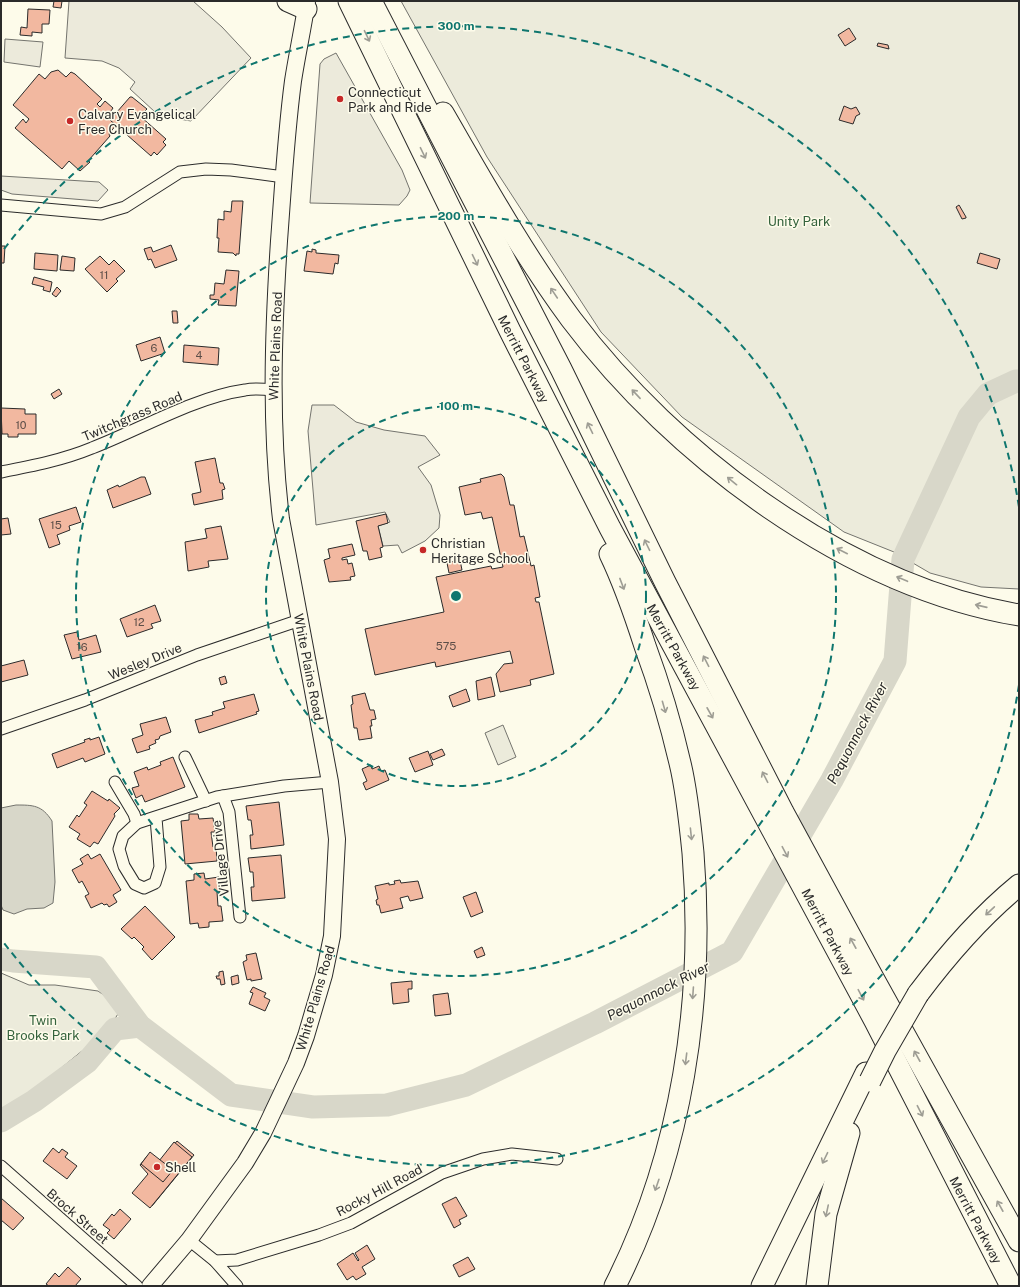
<svg xmlns="http://www.w3.org/2000/svg" width="1020" height="1287" viewBox="0 0 1020 1287" font-family="'Public Sans',sans-serif">
  <style>
    .green { fill: #ecebdb; stroke: #74746e }
    .parking { fill: #eceadb; stroke: #74746e }
    .water { fill: #d8d7c9; stroke: #74746e }
    .lines { fill: none; stroke-linecap: round; stroke-linejoin: round }
    .river { stroke: #d8d7c9; stroke-width: 23 }
    .building { fill: #f2b8a0; stroke: #2b2b2b }
    .minor-casing { stroke: #2b2b2b; stroke-width: 13 }
    .secondary-casing { stroke: #2b2b2b; stroke-width: 18 }
    .motorway-casing { stroke: #2b2b2b; stroke-width: 23 }
    .minor { stroke: #fdfbea; stroke-width: 11 }
    .secondary { stroke: #fdfbea; stroke-width: 16 }
    .motorway { stroke: #fdfbea; stroke-width: 21 }
    .motorway-bridge-casing { stroke: #2b2b2b; stroke-width: 23; stroke-linecap: butt }
    .motorway-bridge { stroke: #fdfbea; stroke-width: 21 }
    .oneway { stroke: #9e9d94 }
    .ring { fill: none; stroke: #0f766e; stroke-width: 2; stroke-dasharray: 7 5 }
    .poi-dot { fill: #c62828; stroke: #fdfbea; stroke-width: 1.5 }
    .labels { text-anchor: middle; stroke-width: 3; stroke-linejoin: round; paint-order: stroke }
    .number-label { font-size: 11px; fill: #5d4e48 }
    .poi-label { font-size: 13px; fill: #2b2b2b; stroke: #fdfbea; text-anchor: start }
    .park-label { font-size: 13px; fill: #34623c; stroke: #fdfbea }
    .street-label { font-size: 13px; fill: #2b2b2b; stroke: #fdfbea }
    .water-label { font-size: 14px; font-style: italic; fill: #2b2b2b; stroke: #fdfbea }
    .centre { fill: #0f766e; stroke: #fdfbea; stroke-width: 2 }
    .ring-label { font-size: 12px; text-anchor: middle; font-weight: bold; fill: #0f766e; stroke: #fdfbea; stroke-width: 3; stroke-linejoin: round; paint-order: stroke }
  </style>
  <rect width="100%" height="100%" fill="#fdfbea"/>
  <g class="green">
    <polygon points="401,1 1019,1 1019,589 981,587 930,573 894,552 844,532 682,417 601,332 487,157"/>
    <polygon points="503,725 516,757 498,765 485,733"/>
    <polygon points="1,973 29,985 55,985 98,991 108,998 119,1012 109,1029 55,1073 17,1113 1,1126"/>
  </g>
  <g class="parking">
    <polygon points="69,1 193,1 222,27 251,58 191,121 162,116 155,112 130,89 135,82 119,68 102,61 65,58"/>
    <polygon points="5,39 43,42 40,67 4,62"/>
    <polygon points="336,53 402,170 410,190 407,196 399,205 310,203 320,64 324,59"/>
    <polygon points="1,176 99,182 108,190 98,201 12,194 1,190"/>
    <polygon points="312,405 334,405 356,422 384,430 425,436 440,455 418,467 431,485 440,515 439,528 425,541 402,553 398,545 383,546 378,526 390,522 385,512 316,525 308,431"/>
  </g>
  <path class="water" d="M16 805C33 805 42 805 52 821L55 882 53 903 44 908 27 909 14 914 3 910 1 905V808Z"/>
  <g class="lines">
    <g class="river">
      <polyline points="1,959 13,961 96,967 140,1026 231,1095 313,1107 387,1105 466,1085 595,1023 732,952 832,780 895,661 903,559 969,417 988,394 1016,381 1019,381"/>
      <polyline points="1,1121 34,1101 87,1062 115,1029 140,1026"/>
    </g>
  </g>
  <g class="building">
    <polygon points="54,1 62,1 61,8 53,7"/>
    <polygon points="28,9 50,10 49,24 42,24 42,33 32,32 32,36 20,35 21,27 27,28"/>
    <polygon points="849,28 856,39 845,46 838,35"/>
    <polygon points="878,43 888,45 889,49 877,46"/>
    <polygon points="58,70 66,77 71,72 75,74 102,99 97,104 100,107 105,101 113,108 109,114 112,117 110,120 116,125 109,134 110,136 88,161 90,162 80,171 69,161 62,169 15,128 23,119 26,123 29,119 13,105 39,74 45,79 51,72"/>
    <polygon points="130,97 132,97 147,109 140,116 166,139 163,142 166,145 157,155 154,152 151,156 110,120"/>
    <polygon points="844,106 851,109 856,107 860,114 856,116 853,124 839,120"/>
    <polygon points="232,201 243,201 239,254 236,254 236,256 233,253 218,252 219,238 217,238 218,219 224,220 224,211 231,212"/>
    <polygon points="959,205 966,217 966,218 962,219 956,207"/>
    <polygon points="171,245 177,260 155,268 151,259 148,260 144,249 151,247 153,252"/>
    <polygon points="1,246 5,246 4,263 1,263"/>
    <polygon points="312,249 316,250 316,253 339,255 338,264 335,263 333,274 304,271 307,251 312,252"/>
    <polygon points="35,253 58,255 57,271 34,269"/>
    <polygon points="980,253 1000,259 997,269 977,263"/>
    <polygon points="62,256 75,258 74,271 60,270"/>
    <polygon points="100,256 109,265 114,260 125,271 116,279 118,281 107,292 85,269"/>
    <polygon points="226,270 239,271 236,306 218,305 219,300 210,299 210,295 214,295 215,283 224,284"/>
    <polygon points="34,277 52,282 50,292 43,290 44,287 32,284"/>
    <polygon points="57,287 61,291 56,297 52,294"/>
    <polygon points="172,311 177,311 178,323 173,323"/>
    <polygon points="160,337 165,353 141,361 136,345"/>
    <polygon points="184,345 219,348 218,365 183,362"/>
    <polygon points="59,389 62,394 54,399 51,394"/>
    <polygon points="1,408 25,409 25,414 36,414 36,434 18,434 18,437 8,437 8,434 2,434"/>
    <polygon points="215,458 220,483 223,483 225,489 222,490 223,499 194,505 192,494 201,492 195,462"/>
    <polygon points="501,474 504,477 510,505 514,505 520,537 524,536 531,566 534,565 540,597 535,598 536,602 539,602 554,674 530,680 531,685 500,692 496,674 504,664 513,663 510,651 436,667 435,662 375,675 365,629 444,612 436,577 491,566 492,569 503,567 492,517 483,519 481,512 465,515 459,487 481,482 480,479"/>
    <polygon points="141,477 145,477 151,494 113,508 107,490 118,485 119,487"/>
    <polygon points="76,507 81,522 69,526 70,530 57,535 60,544 49,548 39,519"/>
    <polygon points="386,514 388,523 378,526 383,547 380,548 382,557 369,560 367,551 363,551 356,521"/>
    <polygon points="8,518 11,534 1,535 1,519"/>
    <polygon points="221,526 228,559 208,561 209,567 188,571 185,542 207,538 205,529"/>
    <polygon points="352,544 355,555 342,558 342,560 347,559 348,564 352,563 355,576 350,577 351,580 329,582 324,560 330,558 328,549"/>
    <polygon points="460,560 462,570 449,573 447,563"/>
    <polygon points="155,605 161,621 151,624 153,628 127,637 120,619"/>
    <polygon points="77,632 79,640 96,635 101,652 72,659 64,635"/>
    <polygon points="24,660 28,675 1,682 1,666"/>
    <polygon points="225,676 227,683 221,685 219,678"/>
    <polygon points="491,677 495,696 478,700 476,681"/>
    <polygon points="466,689 470,701 453,707 449,696"/>
    <polygon points="365,693 370,710 374,710 376,719 371,720 372,726 370,726 372,738 359,740 357,728 354,728 351,705 353,704 352,696"/>
    <polygon points="254,694 259,711 256,712 257,714 199,733 195,720 213,715 212,712 225,708 223,702"/>
    <polygon points="166,717 171,732 160,736 159,739 155,740 156,743 149,746 150,749 137,753 132,739 143,735 140,724"/>
    <polygon points="99,737 105,754 85,762 83,758 57,768 52,754 85,742 84,740 90,738 90,740"/>
    <polygon points="442,749 445,755 433,760 430,754"/>
    <polygon points="428,751 433,765 415,772 409,758"/>
    <polygon points="173,757 185,787 145,802 142,795 136,798 132,788 139,786 134,772 147,767 148,770 161,765 160,762"/>
    <polygon points="371,765 372,769 379,766 381,771 385,770 389,780 366,790 363,783 367,781 362,769"/>
    <polygon points="92,791 108,801 109,799 120,808 114,814 115,816 98,844 94,842 90,847 77,839 80,834 69,827 77,815 79,817 87,805 84,803"/>
    <polygon points="279,802 284,845 251,849 250,835 253,835 251,820 248,820 246,806"/>
    <polygon points="189,814 198,814 199,819 213,818 215,832 211,832 213,847 216,846 217,861 185,864 181,821 189,820"/>
    <polygon points="88,854 91,859 100,854 121,890 113,895 117,902 109,907 107,904 104,905 102,903 91,908 85,896 89,894 82,881 79,883 72,870 83,864 80,859"/>
    <polygon points="281,855 285,898 252,901 251,887 254,887 253,872 250,872 248,858"/>
    <polygon points="204,873 205,879 219,877 220,892 217,892 218,906 221,906 223,921 209,922 209,927 199,928 198,923 190,924 186,881 194,880 194,874"/>
    <polygon points="400,880 401,883 418,881 423,898 410,901 408,896 400,898 403,908 381,913 379,905 377,905 376,900 378,899 375,886 389,883 389,885 395,884 394,881"/>
    <polygon points="476,892 483,912 471,917 463,897"/>
    <polygon points="145,906 175,937 152,960 142,949 144,947 134,937 132,939 121,929"/>
    <polygon points="482,947 485,955 477,958 474,951"/>
    <polygon points="256,953 262,979 251,981 251,979 247,980 243,962 247,960 246,955"/>
    <polygon points="223,971 225,984 221,985 220,979 217,979 216,976 219,976 219,972"/>
    <polygon points="238,975 239,983 232,985 231,977"/>
    <polygon points="412,981 412,989 408,989 409,1002 393,1004 391,983"/>
    <polygon points="253,987 266,993 264,997 270,1000 265,1011 249,1004 253,993 250,992"/>
    <polygon points="448,993 451,1014 435,1016 433,995"/>
    <polygon points="177,1141 194,1155 152,1206 135,1191"/>
    <polygon points="174,1142 192,1157 150,1208 132,1193 148,1174 140,1165 148,1155 150,1157 152,1155 159,1161"/>
    <polygon points="53,1148 59,1153 62,1149 68,1153 65,1157 77,1166 67,1179 43,1161"/>
    <polygon points="150,1152 173,1170 163,1182 141,1164"/>
    <polygon points="456,1197 467,1216 459,1220 461,1224 454,1228 442,1204"/>
    <polygon points="1,1198 24,1218 13,1230 1,1220"/>
    <polygon points="120,1209 131,1219 114,1239 107,1233 110,1230 103,1225 112,1214 114,1216"/>
    <polygon points="367,1245 375,1259 362,1267 366,1274 356,1280 353,1276 347,1280 337,1264 353,1253 358,1261 359,1260 355,1253"/>
    <polygon points="468,1257 475,1269 459,1277 453,1265"/>
    <polygon points="68,1267 81,1279 75,1286 49,1286 46,1284 55,1273 59,1277"/>
  </g>
  <g class="lines">
    <g class="minor-casing">
      <g id="minor">
        <polyline points="1,205 101,214 125,207 180,172 206,169 231,170 284,177"/>
        <path d="M1 472C32 466 63 460 92 448 139 430 195 397 245 390 254 388 264 389 273 390"/>
        <polyline points="1,729 85,700 197,655 300,620"/>
        <polyline points="185,757 206,801"/>
        <polyline points="115,782 134,814 137,823"/>
        <polyline points="223,796 229,812 240,917"/>
        <polyline points="156,818 160,867 155,883 144,888 135,884 124,866 119,849 123,836 137,823 217,797 284,786 330,782"/>
        <polyline points="1,1166 137,1286"/>
        <polyline points="189,1240 215,1261 237,1286"/>
        <polyline points="215,1261 237,1260 319,1235 351,1223 442,1173 483,1159 512,1154 557,1159"/>
      </g>
    </g>
    <g class="secondary-casing">
      <path id="secondary" d="M150 1286 189 1240 245 1163 263 1133 296 1063 306 1036 324 975 332 936 337 839 330 782 281 519C270 427 273 334 279 241 283 188 286 134 293 81 297 55 303 28 307 1"/>
    </g>
    <g class="motorway-casing">
      <g id="motorway">
        <polyline points="288,1 306,9"/>
        <polyline points="349,1 510,331 610,528 875,1021 1011,1286"/>
        <polyline points="371,1 561,369 665,582 783,812 872,976 1019,1241"/>
        <path d="M443 113C483 182 523 254 571 319 674 456 847 586 1019 615"/>
        <path d="M610 554C624 583 635 615 645 646 659 684 671 724 680 763 687 792 690 823 693 853 705 1000 682 1154 615 1286"/>
        <path d="M918 994C948 954 980 917 1019 885"/>
        <polyline points="762,1286 866,1073"/>
        <polyline points="817,1286 826,1214 849,1133"/>
      </g>
    </g>
    <use href="#minor" class="minor"/>
    <use href="#secondary" class="secondary"/>
    <use href="#motorway" class="motorway"/>
    <g class="motorway-bridge-casing">
      <polyline id="motorway-bridge" points="870,1081 885,1051 918,994"/>
    </g>
    <use href="#motorway-bridge" class="motorway-bridge"/>
  </g>
  <defs><path id="oneway-shaft" d="M-6 0H5M1.5-3L5.5 0L1.5 3" fill="none" stroke-width="1.6" stroke-linecap="round" stroke-linejoin="round"/></defs>
  <g class="oneway">
    <use href="#oneway-shaft" transform="translate(367 36) rotate(64)"/>
    <use href="#oneway-shaft" transform="translate(423 153) rotate(64)"/>
    <use href="#oneway-shaft" transform="translate(475 260) rotate(64)"/>
    <use href="#oneway-shaft" transform="translate(554 293) rotate(-124)"/>
    <use href="#oneway-shaft" transform="translate(636 394) rotate(-133)"/>
    <use href="#oneway-shaft" transform="translate(590 428) rotate(-116)"/>
    <use href="#oneway-shaft" transform="translate(732 481) rotate(-141)"/>
    <use href="#oneway-shaft" transform="translate(647 545) rotate(-116)"/>
    <use href="#oneway-shaft" transform="translate(842 551) rotate(-153)"/>
    <use href="#oneway-shaft" transform="translate(902 579) rotate(-157)"/>
    <use href="#oneway-shaft" transform="translate(622 584) rotate(69)"/>
    <use href="#oneway-shaft" transform="translate(981 606) rotate(-167)"/>
    <use href="#oneway-shaft" transform="translate(706 661) rotate(-117)"/>
    <use href="#oneway-shaft" transform="translate(664 707) rotate(74)"/>
    <use href="#oneway-shaft" transform="translate(710 713) rotate(61)"/>
    <use href="#oneway-shaft" transform="translate(765 777) rotate(-117)"/>
    <use href="#oneway-shaft" transform="translate(691 834) rotate(84)"/>
    <use href="#oneway-shaft" transform="translate(785 852) rotate(62)"/>
    <use href="#oneway-shaft" transform="translate(990 911) rotate(137)"/>
    <use href="#oneway-shaft" transform="translate(853 943) rotate(-119)"/>
    <use href="#oneway-shaft" transform="translate(693 993) rotate(94)"/>
    <use href="#oneway-shaft" transform="translate(861 995) rotate(62)"/>
    <use href="#oneway-shaft" transform="translate(917 1056) rotate(-119)"/>
    <use href="#oneway-shaft" transform="translate(686 1059) rotate(97)"/>
    <use href="#oneway-shaft" transform="translate(920 1111) rotate(63)"/>
    <use href="#oneway-shaft" transform="translate(825 1158) rotate(116)"/>
    <use href="#oneway-shaft" transform="translate(657 1185) rotate(109)"/>
    <use href="#oneway-shaft" transform="translate(1000 1206) rotate(-119)"/>
    <use href="#oneway-shaft" transform="translate(827 1211) rotate(102)"/>
  </g>
  <g class="ring">
    <circle cx="456" cy="596" r="190"/>
    <circle cx="456" cy="596" r="380"/>
    <path d="M1019 685A570 570 0 0 1 4 943M4 249A570 570 0 0 1 1019 507"/>
  </g>
  <g class="poi-dot">
    <circle cx="340" cy="99" r="4"/>
    <circle cx="70" cy="121" r="4"/>
    <circle cx="423" cy="550" r="4"/>
    <circle cx="157" cy="1167" r="4"/>
  </g>
  <g class="labels">
    <g class="number-label">
      <text x="104" y="279">11</text>
      <text x="154" y="352">6</text>
      <text x="199" y="359">4</text>
      <text x="21" y="429">10</text>
      <text x="56" y="529">15</text>
      <text x="139" y="626">12</text>
      <text x="446" y="650">575</text>
      <text x="82" y="651">16</text>
    </g>
    <g class="poi-label">
      <text x="348" y="97">Connecticut<tspan x="348" dy="15">Park and Ride</tspan></text>
      <text x="78" y="119">Calvary Evangelical<tspan x="78" dy="15">Free Church</tspan></text>
      <text x="431" y="548">Christian<tspan x="431" dy="15">Heritage School</tspan></text>
      <text x="165" y="1172">Shell</text>
    </g>
    <g class="park-label">
      <text x="799" y="226">Unity Park</text>
      <text x="43" y="1025">Twin<tspan x="43" dy="15">Brooks Park</tspan></text>
    </g>
    <g class="street-label">
      <text transform="translate(275 346) rotate(-88)" y="5">White Plains Road</text>
      <text transform="translate(524 359) rotate(63)" y="5">Merritt Parkway</text>
      <text transform="translate(132 416) rotate(-23)" y="5">Twitchgrass Road</text>
      <text transform="translate(674 647) rotate(61)" y="5">Merritt Parkway</text>
      <text transform="translate(145 661) rotate(-22)" y="5">Wesley Drive</text>
      <text transform="translate(309 667) rotate(79)" y="5">White Plains Road</text>
      <text transform="translate(220 858) rotate(-96)" y="5">Village Drive</text>
      <text transform="translate(828 932) rotate(62)" y="5">Merritt Parkway</text>
      <text transform="translate(315 998) rotate(-74)" y="5">White Plains Road</text>
      <text transform="translate(379 1190) rotate(-28)" y="5">Rocky Hill Road</text>
      <text transform="translate(78 1216) rotate(41)" y="5">Brock Street</text>
      <text transform="translate(976 1220) rotate(62)" y="5">Merritt Parkway</text>
    </g>
    <g class="water-label">
      <text transform="translate(857 733) rotate(-62)" y="5">Pequonnock River</text>
      <text transform="translate(658 991) rotate(-27)" y="5">Pequonnock River</text>
    </g>
  </g>
  <circle cx="456" cy="596" r="6" class="centre"/>
  <g class="ring-label">
    <text x="456" y="30">300 m</text>
    <text x="456" y="220">200 m</text>
    <text x="456" y="410">100 m</text>
  </g>
  <rect width="1020" height="1287" fill="none" stroke="#2b2b2b" stroke-width="4"/>
</svg>
